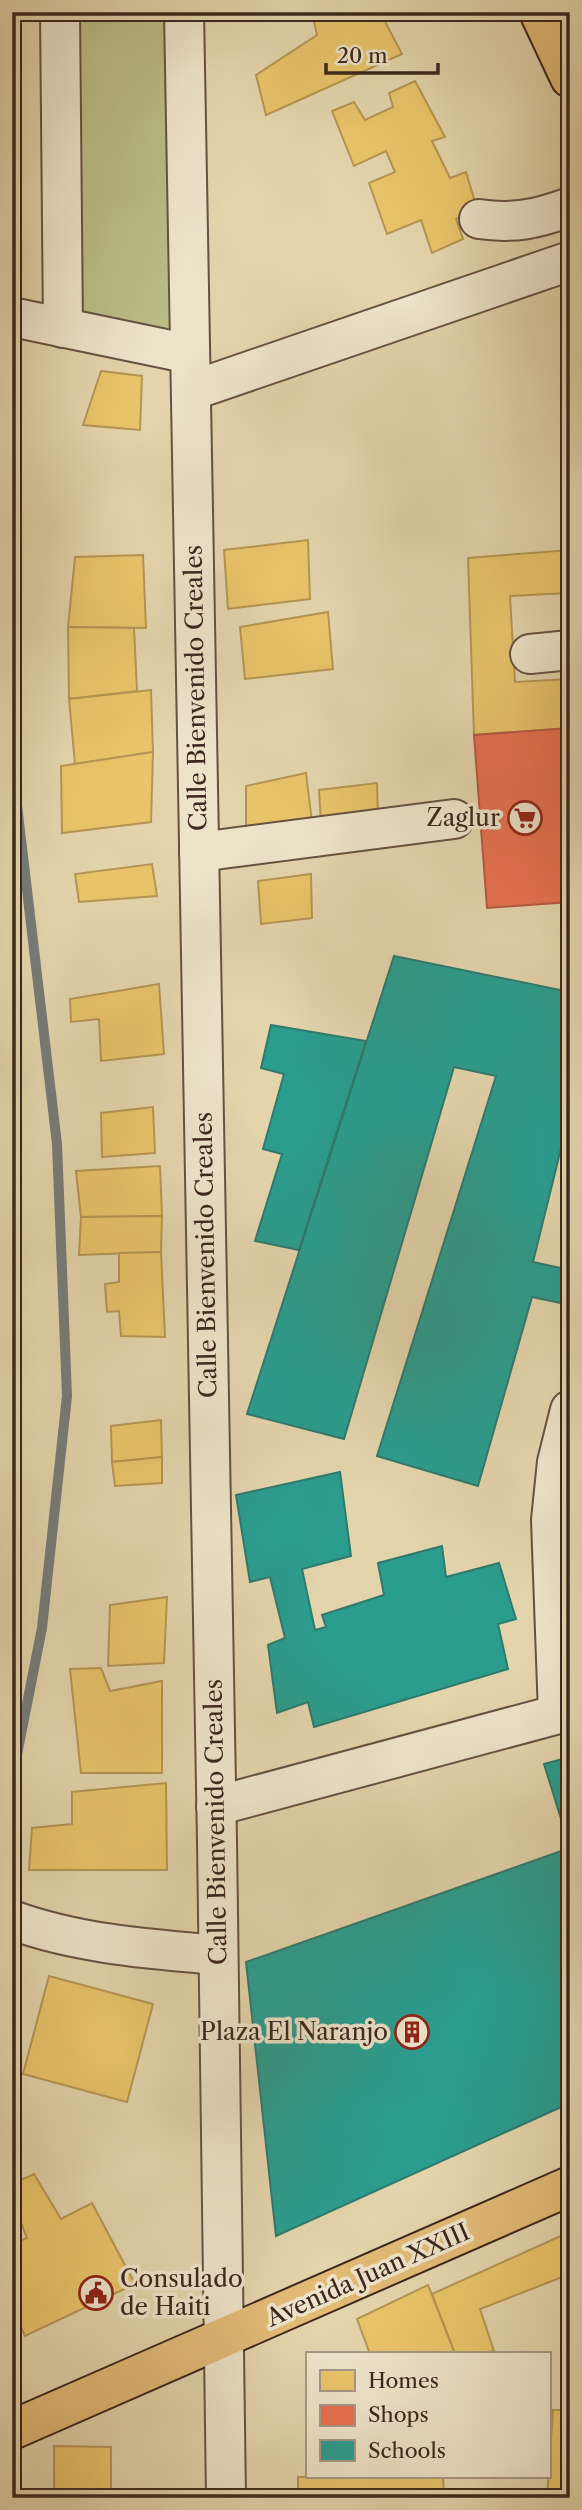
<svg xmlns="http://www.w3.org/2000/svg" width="582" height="2510" viewBox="0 0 582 2510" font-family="'Libre Caslon Text',serif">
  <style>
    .green { fill: #babb85; stroke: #7b7152; stroke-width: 2 }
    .homes { fill: #e9c46a; stroke: #b59553; stroke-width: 2 }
    .shops { fill: #e76f51; stroke: #b45942; stroke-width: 2 }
    .schools { fill: #2a9d8f; stroke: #2f7a6d; stroke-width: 2 }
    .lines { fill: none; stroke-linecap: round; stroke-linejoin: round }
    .stream { stroke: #757c79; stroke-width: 10 }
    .minor-casing { stroke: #665242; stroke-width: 42 }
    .major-casing { stroke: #3c271e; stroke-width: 42 }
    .minor { stroke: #ede3c9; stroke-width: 38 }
    .major { stroke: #e2ba76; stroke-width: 38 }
    .labels { text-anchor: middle; stroke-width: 7; stroke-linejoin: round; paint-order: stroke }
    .street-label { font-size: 24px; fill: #3c271e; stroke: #ede3c9 }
    .poi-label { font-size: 24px; fill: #3c271e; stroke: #ede3c9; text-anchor: end }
  </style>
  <rect width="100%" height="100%" fill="#e3d4ac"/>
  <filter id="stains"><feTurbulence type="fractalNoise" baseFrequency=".00286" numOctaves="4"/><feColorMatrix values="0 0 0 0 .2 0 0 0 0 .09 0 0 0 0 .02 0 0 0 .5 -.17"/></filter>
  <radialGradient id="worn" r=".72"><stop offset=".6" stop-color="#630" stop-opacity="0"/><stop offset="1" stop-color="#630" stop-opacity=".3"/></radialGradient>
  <polygon class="green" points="60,12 184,12 190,354 63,328"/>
  <g class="homes">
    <polygon points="312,12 380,12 402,54 266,115 256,75 317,35"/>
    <polygon points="415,81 445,137 432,141 450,178 466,172 477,209 456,219 463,239 432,253 421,220 387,234 369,183 395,172 386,151 354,166 332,111 354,102 365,120 393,107 389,93"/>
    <polygon points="101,371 142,376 140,430 83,425"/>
    <polygon points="308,540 310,599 228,609 224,550"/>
    <polygon points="570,550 570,593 510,596 515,682 570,679 570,728 474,735 468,558"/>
    <polygon points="143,555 146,628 68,627 75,557"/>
    <polygon points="328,612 333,669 245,679 240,627"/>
    <polygon points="68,627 134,628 137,691 69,699"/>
    <polygon points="151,690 153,752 75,764 69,699"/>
    <polygon points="153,752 151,822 62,833 61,766"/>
    <polygon points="306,773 312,822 246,830 246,786"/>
    <polygon points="377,783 378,820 321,823 319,790"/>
    <polygon points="152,864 157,896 79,902 75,874"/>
    <polygon points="311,874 312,918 261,924 258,881"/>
    <polygon points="159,984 164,1054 101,1061 99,1019 71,1022 70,999"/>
    <polygon points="153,1107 155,1153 102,1157 101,1113"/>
    <polygon points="160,1166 162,1216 81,1217 76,1171"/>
    <polygon points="162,1216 161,1252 79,1255 81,1217"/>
    <polygon points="161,1252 165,1337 121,1336 119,1311 107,1312 105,1284 119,1282 119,1253"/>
    <polygon points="161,1420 162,1457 112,1462 111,1426"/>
    <polygon points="162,1457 162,1483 115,1486 112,1462"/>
    <polygon points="167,1597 164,1663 108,1666 110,1605"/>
    <polygon points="101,1668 110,1691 162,1681 162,1773 81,1773 70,1669"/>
    <polygon points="166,1783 167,1870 29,1870 32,1828 72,1824 72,1792"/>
    <polygon points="49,1976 153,2004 127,2102 23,2074"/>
    <polygon points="34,2174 61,2219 92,2203 135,2284 25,2336 12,2308 12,2244 27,2238 19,2218 12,2221 12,2184"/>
    <polygon points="570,2232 570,2262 563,2235"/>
    <polygon points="563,2235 570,2262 570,2274 480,2309 494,2351 477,2354 455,2354 432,2294"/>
    <polygon points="428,2285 455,2354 370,2354 357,2319"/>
    <polygon points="553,2410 570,2410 570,2498 547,2498"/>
    <polygon points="54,2446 111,2447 111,2498 54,2498"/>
    <polygon points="298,2477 443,2477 444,2498 298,2498"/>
  </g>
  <polygon class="shops" points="570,728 570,902 487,908 474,735"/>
  <g class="schools">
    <polygon points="394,956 570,992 570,1112 533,1262 570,1270 570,1305 532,1297 478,1486 377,1456 496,1076 454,1067 344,1439 247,1414"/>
    <polygon points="271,1025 366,1041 299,1250 255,1241 282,1154 263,1149 284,1074 261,1068"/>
    <polygon points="340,1472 351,1556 302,1569 315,1630 326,1627 322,1615 384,1595 378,1563 442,1546 446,1577 499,1563 516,1619 498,1624 508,1669 314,1727 308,1702 277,1713 268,1645 285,1638 270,1577 250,1582 236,1495"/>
    <polygon points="570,1757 570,2103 276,2236 246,1962 570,1848 544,1764"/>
  </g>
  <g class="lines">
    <polyline class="stream" points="12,763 57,1144 67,1396 42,1628 12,1780"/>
    <g class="minor-casing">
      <g id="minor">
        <polyline points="60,12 63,328"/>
        <polyline points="184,12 217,1841 226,2498"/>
        <path d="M479 219C514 224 537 219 570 207"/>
        <polyline points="12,317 190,354"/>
        <polyline points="191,391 570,261"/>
        <polyline points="530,654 570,650"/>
        <polyline points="199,852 454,819"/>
        <polyline points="558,1714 551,1520 557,1462 570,1410"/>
        <polyline points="216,1806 570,1711"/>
        <path d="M12 1920C78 1944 149 1949 218 1955"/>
      </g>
    </g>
    <g class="major-casing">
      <g id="major">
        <polyline points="539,12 570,78"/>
        <polyline points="12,2430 570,2186"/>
      </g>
    </g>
    <use href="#minor" class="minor"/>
    <use href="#major" class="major"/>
  </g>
  <defs>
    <g id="supermarket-ring" transform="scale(1.75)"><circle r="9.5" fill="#ede3c9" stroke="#8f2418" stroke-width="1.5"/><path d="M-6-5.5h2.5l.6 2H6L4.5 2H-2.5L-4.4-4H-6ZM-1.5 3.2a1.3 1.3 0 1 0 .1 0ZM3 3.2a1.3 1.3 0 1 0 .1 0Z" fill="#8f2418"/></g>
    <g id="building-ring" transform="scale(1.75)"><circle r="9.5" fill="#ede3c9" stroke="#8f2418" stroke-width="1.5"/><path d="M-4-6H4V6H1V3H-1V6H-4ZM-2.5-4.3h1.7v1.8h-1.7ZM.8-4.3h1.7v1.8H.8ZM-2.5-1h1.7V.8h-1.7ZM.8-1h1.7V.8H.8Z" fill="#8f2418"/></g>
    <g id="civic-ring" transform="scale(1.75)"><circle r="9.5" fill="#ede3c9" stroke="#8f2418" stroke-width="1.5"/><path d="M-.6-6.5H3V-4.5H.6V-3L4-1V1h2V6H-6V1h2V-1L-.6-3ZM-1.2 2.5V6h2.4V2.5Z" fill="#8f2418"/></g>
  </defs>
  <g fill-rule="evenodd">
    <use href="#supermarket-ring" x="525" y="818"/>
    <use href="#building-ring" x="412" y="2032"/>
    <use href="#civic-ring" x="96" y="2293"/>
  </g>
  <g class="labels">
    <g class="street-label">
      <text transform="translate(196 688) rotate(-91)" y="8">Calle Bienvenido Creales</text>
      <text transform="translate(206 1255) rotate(-91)" y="8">Calle Bienvenido Creales</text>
      <text transform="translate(216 1822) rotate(-91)" y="8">Calle Bienvenido Creales</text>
      <text transform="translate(368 2275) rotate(-24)" y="8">Avenida Juan XXIII</text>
    </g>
    <g class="poi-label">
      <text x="500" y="826">Zaglur</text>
      <text x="388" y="2040">Plaza El Naranjo</text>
      <text x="120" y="2287" text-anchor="start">Consulado<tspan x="120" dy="28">de Haiti</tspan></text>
    </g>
  </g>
  <rect width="582" height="2510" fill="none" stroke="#e3d4ac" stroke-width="42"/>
  <rect x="14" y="14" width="554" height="2482" fill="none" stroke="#3c271e" stroke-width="3.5"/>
  <rect x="21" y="21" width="540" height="2468" fill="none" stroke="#3c271e" stroke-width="2"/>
  <rect x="306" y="2352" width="245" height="126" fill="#ede3c9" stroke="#a69885" stroke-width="2"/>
  <rect x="320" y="2370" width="35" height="21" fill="#e9c46a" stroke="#a69885" stroke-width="2"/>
  <text x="368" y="2388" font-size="21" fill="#3c271e">Homes</text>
  <rect x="320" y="2405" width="35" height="21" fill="#e76f51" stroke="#a69885" stroke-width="2"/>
  <text x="368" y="2422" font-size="21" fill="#3c271e">Shops</text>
  <rect x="320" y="2440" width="35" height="21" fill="#2a9d8f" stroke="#a69885" stroke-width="2"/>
  <text x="368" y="2458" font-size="21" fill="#3c271e">Schools</text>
  <path d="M326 63v10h112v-10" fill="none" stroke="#3c271e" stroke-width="3.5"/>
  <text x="337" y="63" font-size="21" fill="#3c271e" stroke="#ede3c9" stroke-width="5" paint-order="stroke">20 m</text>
  <rect width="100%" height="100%" filter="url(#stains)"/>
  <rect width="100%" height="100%" fill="url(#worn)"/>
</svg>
